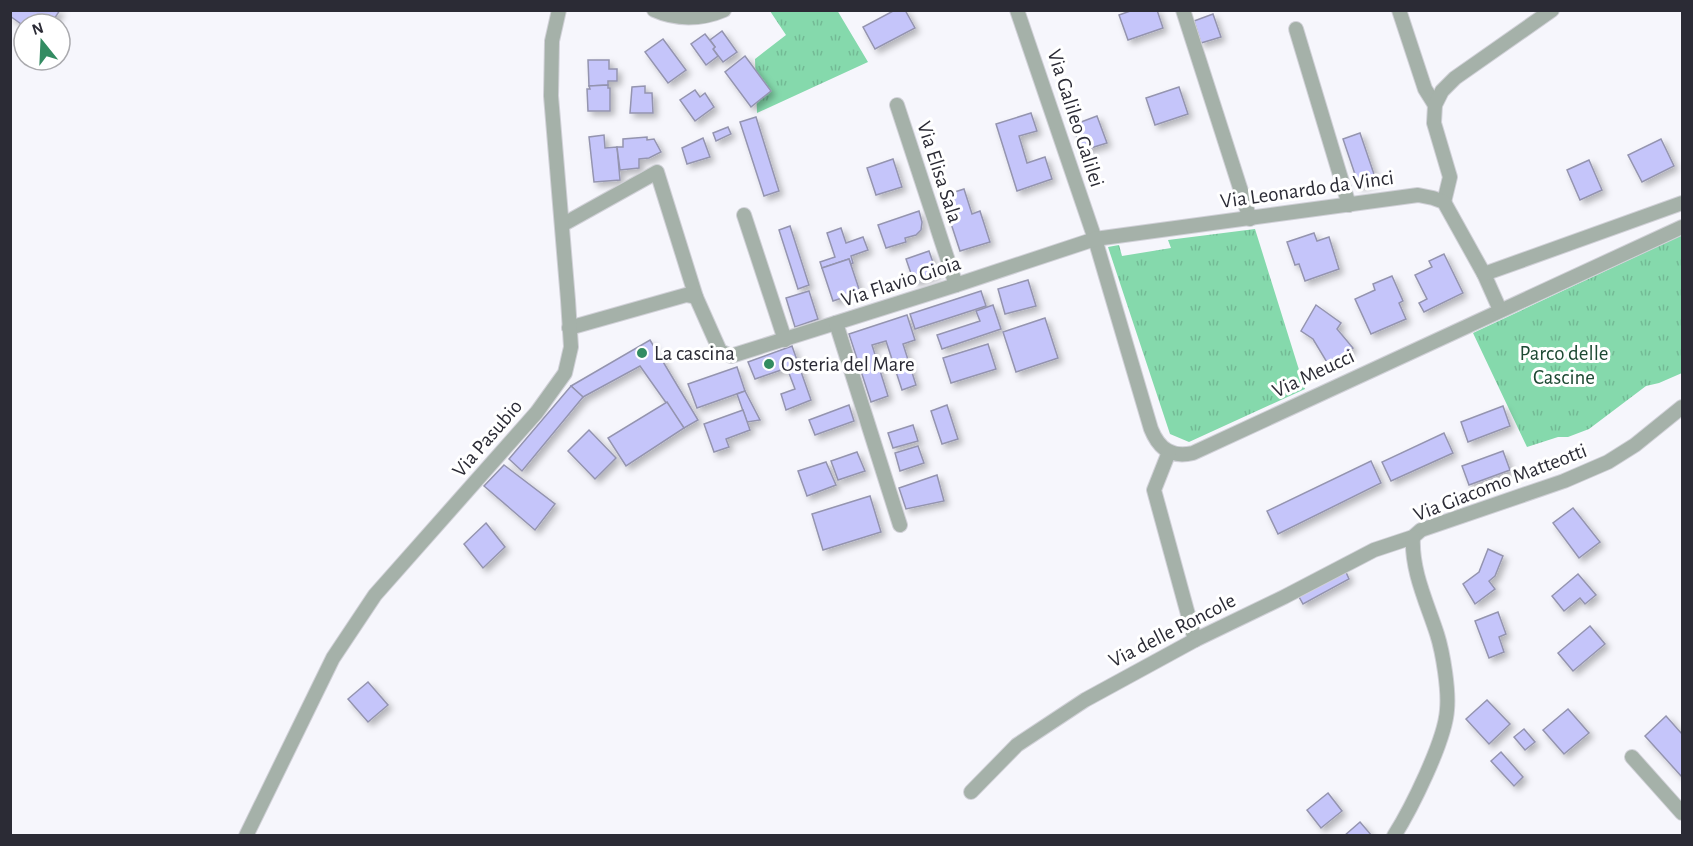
<svg xmlns="http://www.w3.org/2000/svg" width="1693" height="846" viewBox="0 0 1693 846" font-family="'Alegreya Sans',sans-serif">
  <style>
    .grass { fill: url(#grass-tufts) }
    .building { fill: #c5c5fa; stroke: #9494af; stroke-width: 1.5; filter: url(#shadow) }
    .lines { fill: none; stroke-linecap: round; stroke-linejoin: round }
    .minor-casing { stroke: #d1d1d8; stroke-width: 16 }
    .minor { stroke: #a5b1a9; stroke-width: 14 }
    .poi-dot { fill: #338c62; stroke: #fff; stroke-width: 2 }
    .labels { text-anchor: middle; stroke-width: 6; stroke-linejoin: round; paint-order: stroke }
    .street-label { font-size: 21px; fill: #2b2b35; stroke: #fff }
    .poi-label { font-size: 21px; fill: #2b2b35; stroke: #fff; text-anchor: start }
    .park-label { font-size: 21px; fill: #1e4a34; stroke: #fff }
  </style>
  <defs>
    <pattern id="grass-tufts" width="24" height="20" patternUnits="userSpaceOnUse" patternTransform="scale(1.5)"><rect width="24" height="20" fill="#85d9ac"/><path d="M3 7l-1-3M5 7V3M7 7l1-3M15 17l-1-3M17 17v-4M19 17l1-3" fill="none" stroke="#73ba95"/></pattern>
    <filter id="shadow"><feDropShadow dx="4" dy="4" stdDeviation="3" flood-color="#0004"/></filter>
  </defs>
  <rect width="100%" height="100%" fill="#f6f6fc"/>
  <g class="grass">
    <polygon points="837,10 868,62 757,113 755,59 786,35 770,11"/>
    <polygon points="1255,229 1305,389 1189,442 1170,434 1108,247 1119,245 1122,256 1171,248 1168,240"/>
    <polygon points="1682,235 1682,373 1659,383 1646,386 1589,429 1568,437 1558,437 1527,447 1473,333"/>
  </g>
  <g class="building">
    <polygon points="12,10 60,10 51,24 24,24 24,26 10,16"/>
    <polygon points="895,10 905,10 915,28 875,49 863,27"/>
    <polygon points="1133,10 1157,10 1163,28 1128,40 1119,15"/>
    <polygon points="1213,14 1221,37 1201,43 1194,21"/>
    <polygon points="722,31 737,52 723,62 713,49 715,47 710,40"/>
    <polygon points="705,34 715,47 713,49 718,56 706,65 691,44"/>
    <polygon points="663,39 686,70 668,83 645,52"/>
    <polygon points="745,56 771,91 751,107 725,72"/>
    <polygon points="588,60 609,60 609,69 617,69 617,81 608,81 608,85 589,86"/>
    <polygon points="608,85 608,88 610,88 610,111 588,111 587,89 590,89 589,86"/>
    <polygon points="645,86 645,93 652,93 653,113 630,113 632,87"/>
    <polygon points="1179,87 1188,114 1155,125 1146,98"/>
    <polygon points="695,90 700,97 705,93 714,107 695,121 680,100"/>
    <polygon points="1031,113 1037,131 1019,136 1027,163 1045,157 1052,179 1017,191 996,124"/>
    <polygon points="1097,116 1107,143 1081,151 1073,125"/>
    <polygon points="756,117 779,191 764,196 740,122"/>
    <polygon points="728,127 731,134 716,141 713,133"/>
    <polygon points="1360,133 1376,180 1359,186 1343,139"/>
    <polygon points="604,135 605,148 617,147 620,180 594,182 589,137"/>
    <polygon points="647,137 647,140 654,139 661,152 649,158 639,159 639,168 620,170 617,147 623,147 623,139"/>
    <polygon points="703,138 710,157 687,164 682,148"/>
    <polygon points="1661,139 1674,166 1642,182 1628,155"/>
    <polygon points="893,159 902,187 876,195 867,168"/>
    <polygon points="1589,160 1602,190 1580,200 1567,170"/>
    <polygon points="964,189 972,214 980,211 990,242 960,251 942,196"/>
    <polygon points="919,211 922,222 921,230 916,235 905,238 906,242 886,248 878,225"/>
    <polygon points="790,226 809,285 798,289 779,230"/>
    <polygon points="841,228 846,243 863,237 868,250 851,256 853,263 851,264 849,259 822,268 820,262 835,257 827,233"/>
    <polygon points="1314,233 1317,241 1329,237 1339,269 1305,281 1299,264 1295,265 1287,242"/>
    <polygon points="929,251 937,274 914,282 906,259"/>
    <polygon points="1444,254 1463,293 1424,312 1419,303 1427,299 1415,275 1432,267 1429,261"/>
    <polygon points="849,259 860,292 833,301 822,268"/>
    <polygon points="1392,276 1403,301 1399,303 1406,319 1371,334 1355,299 1375,290 1373,284"/>
    <polygon points="1028,280 1036,306 1005,314 998,289"/>
    <polygon points="809,291 818,319 795,327 786,298"/>
    <polygon points="981,291 986,306 915,329 910,314"/>
    <polygon points="993,305 1001,329 942,349 937,335 980,321 976,311"/>
    <polygon points="1316,305 1341,323 1337,329 1353,348 1328,364 1313,339 1301,331"/>
    <polygon points="907,315 915,340 903,344 916,385 902,390 886,341 872,345 888,396 871,402 849,334"/>
    <polygon points="1045,318 1058,358 1016,372 1003,332"/>
    <polygon points="650,340 698,420 684,428 640,366 583,397 571,386"/>
    <polygon points="988,344 996,369 951,383 943,358"/>
    <polygon points="792,346 811,400 786,410 781,394 795,389 787,368 755,379 748,362"/>
    <polygon points="737,367 745,391 697,408 688,384"/>
    <polygon points="571,386 583,397 522,471 509,459"/>
    <polygon points="745,391 760,420 747,422 737,394"/>
    <polygon points="667,402 684,428 626,466 608,438"/>
    <polygon points="849,405 854,421 815,435 809,420"/>
    <polygon points="947,405 958,439 942,444 931,411"/>
    <polygon points="1503,406 1510,426 1468,442 1461,422"/>
    <polygon points="743,410 750,430 726,439 729,447 714,452 704,424"/>
    <polygon points="913,425 918,441 893,448 888,433"/>
    <polygon points="589,430 616,458 595,479 568,451"/>
    <polygon points="1444,433 1453,453 1391,481 1382,462"/>
    <polygon points="918,446 924,463 900,471 895,453"/>
    <polygon points="1503,451 1510,470 1469,485 1462,466"/>
    <polygon points="857,452 865,471 838,480 831,461"/>
    <polygon points="1371,461 1381,483 1278,534 1267,511"/>
    <polygon points="826,462 836,485 807,496 798,471"/>
    <polygon points="504,465 555,504 535,530 484,486"/>
    <polygon points="937,475 944,501 906,509 899,488"/>
    <polygon points="870,496 881,532 823,550 812,514"/>
    <polygon points="1573,508 1600,542 1579,558 1553,523"/>
    <polygon points="486,523 505,547 483,568 464,544"/>
    <polygon points="1488,549 1503,556 1495,576 1489,581 1495,589 1475,604 1463,584 1479,572"/>
    <polygon points="1345,570 1349,579 1303,604 1298,595"/>
    <polygon points="1578,574 1596,595 1585,604 1580,598 1564,611 1552,596"/>
    <polygon points="1498,612 1506,634 1499,637 1504,652 1489,658 1475,621"/>
    <polygon points="1590,626 1605,644 1573,671 1558,653"/>
    <polygon points="368,682 388,705 368,722 348,699"/>
    <polygon points="1487,700 1510,724 1489,744 1466,719"/>
    <polygon points="1568,709 1589,733 1564,754 1543,730"/>
    <polygon points="1666,716 1682,734 1682,777 1645,736"/>
    <polygon points="1524,729 1535,742 1525,750 1514,737"/>
    <polygon points="1501,752 1523,777 1514,786 1491,761"/>
    <polygon points="1328,793 1342,811 1321,828 1307,810"/>
    <polygon points="1360,822 1372,836 1344,836"/>
  </g>
  <g class="lines">
    <g class="minor-casing">
      <g id="minor">
        <path d="M654 10C676 20 701 20 724 10"/>
        <path d="M1017 10 1095 239 1151 429C1159 449 1172 458 1193 453L1682 227"/>
        <polyline points="1183,10 1250,219"/>
        <polyline points="1399,10 1425,89 1435,105"/>
        <polyline points="1296,29 1349,205"/>
        <polyline points="897,105 956,285"/>
        <polyline points="1444,202 1450,177 1434,123 1435,105 1442,91 1455,78 1552,10"/>
        <polyline points="744,215 785,340"/>
        <polyline points="562,225 657,172 696,297 720,351 731,356 956,285 1095,239 1418,195 1433,198 1444,202 1484,274 1500,310"/>
        <polyline points="1484,274 1682,203"/>
        <polyline points="836,323 900,525"/>
        <polyline points="569,328 686,295 696,297"/>
        <polyline points="1169,452 1154,490 1195,640"/>
        <polyline points="1632,757 1682,813"/>
        <polyline points="971,792 1017,745 1085,700 1195,640 1284,597 1374,550 1413,537 1421,530 1564,481 1608,462 1635,445 1682,407"/>
        <polyline points="246,836 333,658 375,595 537,412 565,373 571,347 568,300 551,96 552,41 559,10"/>
        <path d="M1394 836C1411 809 1445 741 1447 710 1449 690 1443 653 1437 634 1427 603 1411 570 1413 537"/>
      </g>
    </g>
    <use href="#minor" class="minor"/>
  </g>
  <g class="poi-dot">
    <circle cx="642" cy="353" r="6"/>
    <circle cx="769" cy="364" r="6"/>
  </g>
  <g class="labels">
    <g class="street-label">
      <text transform="translate(1076 118) rotate(72)" y="7">Via Galileo Galilei</text>
      <text transform="translate(940 172) rotate(72)" y="7">Via Elisa Sala</text>
      <text transform="translate(1307 189) rotate(-8)" y="7">Via Leonardo da Vinci</text>
      <text transform="translate(901 281) rotate(-18)" y="7">Via Flavio Gioia</text>
      <text transform="translate(1313 373) rotate(-25)" y="7">Via Meucci</text>
      <text transform="translate(487 438) rotate(-49)" y="7">Via Pasubio</text>
      <text transform="translate(1500 482) rotate(-21)" y="7">Via Giacomo Matteotti</text>
      <text transform="translate(1172 630) rotate(-27)" y="7">Via delle Roncole</text>
    </g>
    <g class="poi-label">
      <text x="654" y="360">La cascina</text>
      <text x="781" y="371">Osteria del Mare</text>
    </g>
    <g class="park-label">
      <text x="1564" y="360">Parco delle<tspan x="1564" dy="24">Cascine</tspan></text>
    </g>
  </g>
  <rect width="1693" height="846" fill="none" stroke="#2b2b35" stroke-width="24"/>
  <g transform="translate(42 42) rotate(342)"><circle r="28" fill="#ffffff" stroke="#aaaaae" stroke-width="1.5"/>
  <path d="M0-4.5L10 22L0 15L-10 22Z" fill="#338c62"/>
  <text y="-9" font-size="16" font-weight="bold" text-anchor="middle" fill="#2b2b35">N</text>
  </g>
</svg>
